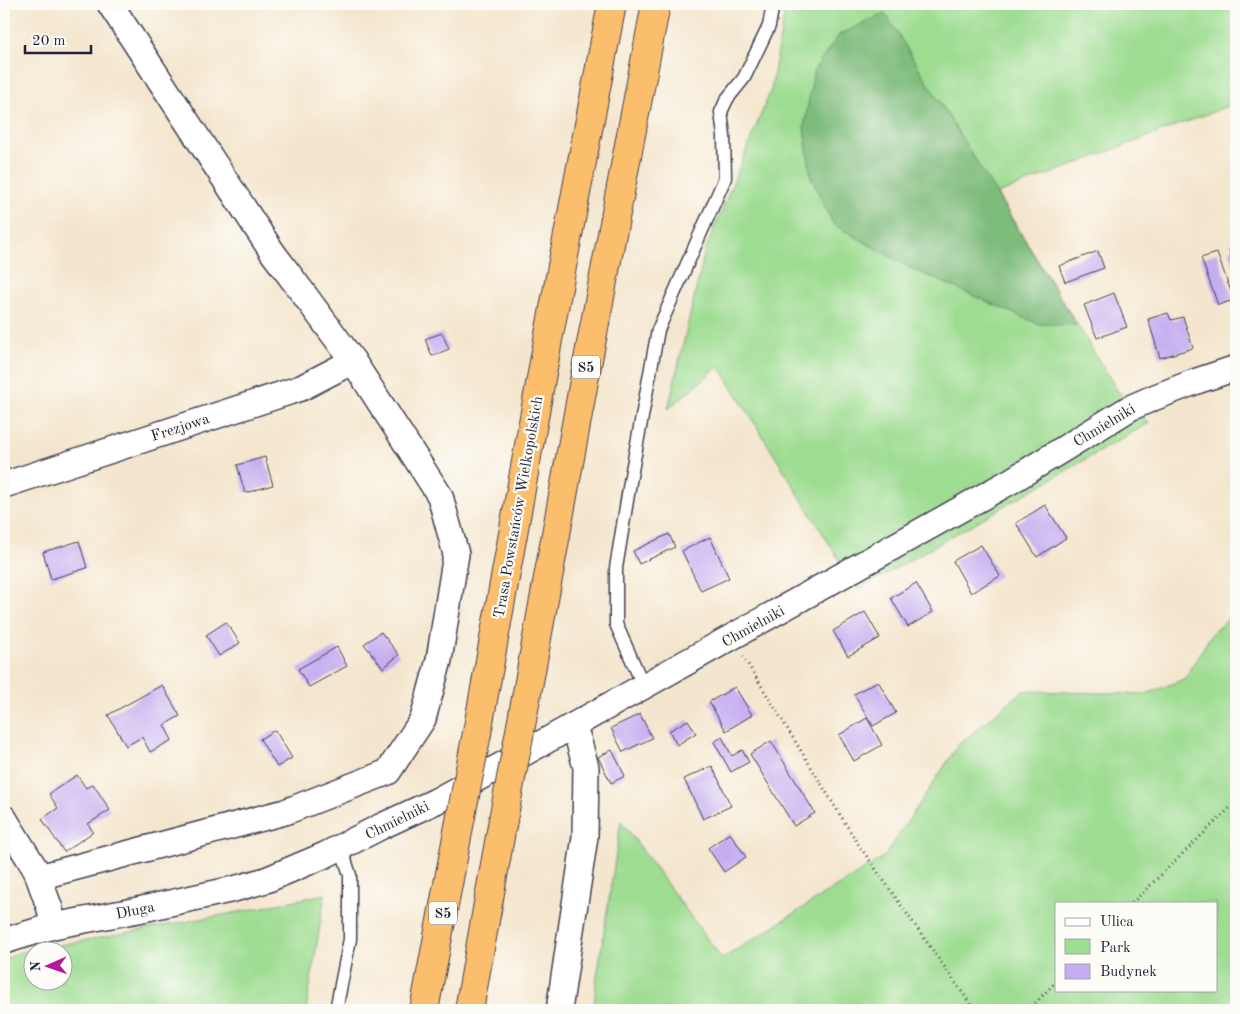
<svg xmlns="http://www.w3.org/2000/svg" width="1240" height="1014" viewBox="0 0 1240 1014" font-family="'Old Standard TT',serif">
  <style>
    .green { fill: #9ddc91; stroke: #607f66; fill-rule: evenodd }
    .forest { fill: #7ebc7b; stroke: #506f5b }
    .building { fill: #c5aef0 }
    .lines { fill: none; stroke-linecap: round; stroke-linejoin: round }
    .service-casing { stroke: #423f51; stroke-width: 15 }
    .minor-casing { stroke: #423f51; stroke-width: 28 }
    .motorway-casing { stroke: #423f51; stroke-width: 30 }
    .path { stroke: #423f51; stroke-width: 3; stroke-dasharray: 1 4; stroke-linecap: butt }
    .service { stroke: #fff; stroke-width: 12 }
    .minor { stroke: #fff; stroke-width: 25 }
    .motorway { stroke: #fabe6d; stroke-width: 28 }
    .motorway-bridge-casing { stroke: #423f51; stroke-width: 30; stroke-linecap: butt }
    .motorway-bridge { stroke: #fabe6d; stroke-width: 28 }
    .labels { text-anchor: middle; stroke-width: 4.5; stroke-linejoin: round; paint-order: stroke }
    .shield { fill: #fdfcf7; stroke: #646373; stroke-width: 1 }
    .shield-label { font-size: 14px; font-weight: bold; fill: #22223b }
    .street-label { font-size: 15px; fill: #22223b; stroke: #fdfcf7 }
  </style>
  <rect width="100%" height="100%" fill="#fdfcf7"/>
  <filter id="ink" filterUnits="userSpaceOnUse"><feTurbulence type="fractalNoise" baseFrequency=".02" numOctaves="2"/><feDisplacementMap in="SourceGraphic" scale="10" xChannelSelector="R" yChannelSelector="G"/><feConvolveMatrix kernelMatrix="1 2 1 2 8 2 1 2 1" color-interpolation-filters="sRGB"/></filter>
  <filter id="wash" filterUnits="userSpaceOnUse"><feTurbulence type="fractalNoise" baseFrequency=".0096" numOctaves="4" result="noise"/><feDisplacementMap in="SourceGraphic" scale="20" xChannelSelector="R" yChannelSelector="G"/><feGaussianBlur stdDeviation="1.12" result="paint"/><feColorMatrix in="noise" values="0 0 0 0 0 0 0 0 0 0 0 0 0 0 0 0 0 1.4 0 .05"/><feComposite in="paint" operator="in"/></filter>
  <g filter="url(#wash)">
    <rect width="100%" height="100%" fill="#f4e6ce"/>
    <g class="green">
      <polygon points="786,4 1236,4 1236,103 997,194 1117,390 1149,423 858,590 719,366 668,409 705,251 771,90"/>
      <path d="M1236 613V1010H594L596 983 621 821 722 959 885 856 959 744 1023 691 1146 694 1184 679 1213 632ZM1056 903H1216V990H1056Z"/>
      <path d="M325 894 306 1010H4V960L17 953 249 910ZM32 952H62V982H32Z"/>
    </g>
    <polygon class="forest" points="885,13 1077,325 1038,324 910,268 833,224 811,177 804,128 814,70 839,35"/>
    <g id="blocks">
      <g class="building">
        <polygon points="1236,248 1236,264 1234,265 1229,250"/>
        <polygon points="1098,251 1104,268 1065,282 1059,266"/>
        <polygon points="1217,253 1234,300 1218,305 1201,258"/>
        <polygon points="1114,293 1127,327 1097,338 1084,305"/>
        <polygon points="1168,313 1171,320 1183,317 1193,348 1160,358 1148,319"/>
        <polygon points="442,333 449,349 432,356 425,339"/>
        <polygon points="265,457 273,485 245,493 237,465"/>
        <polygon points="1045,505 1066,538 1037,557 1016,523"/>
        <polygon points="669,534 675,547 639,564 633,551"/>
        <polygon points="710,537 729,578 701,591 682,551"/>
        <polygon points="79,541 87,568 51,579 43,552"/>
        <polygon points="981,545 1000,576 971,593 953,561"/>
        <polygon points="916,583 933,612 908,627 891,598"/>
        <polygon points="865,612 880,638 848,656 833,631"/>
        <polygon points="226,622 240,643 219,656 206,635"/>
        <polygon points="381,632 399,655 383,668 364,644"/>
        <polygon points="337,647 347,666 309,687 298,669"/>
        <polygon points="878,681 896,713 873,726 854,694"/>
        <polygon points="162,685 180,716 164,725 172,740 150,752 142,737 126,746 108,715"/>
        <polygon points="735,687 752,715 726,731 709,702"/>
        <polygon points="640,714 652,738 623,752 611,728"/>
        <polygon points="867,718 882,745 854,761 839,735"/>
        <polygon points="688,720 696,733 677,745 669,731"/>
        <polygon points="275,730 292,758 277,767 260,739"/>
        <polygon points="722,737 732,756 742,750 749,762 731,772 714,742"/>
        <polygon points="771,741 815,813 794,826 750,754"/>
        <polygon points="612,750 625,776 611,783 598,757"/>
        <polygon points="712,766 731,806 703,819 684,779"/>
        <polygon points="77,775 86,788 93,784 110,810 88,824 93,832 64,852 42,819 58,808 49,794"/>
        <polygon points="730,833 746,857 724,872 708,848"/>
      </g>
    </g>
  </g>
  <g filter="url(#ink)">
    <use href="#blocks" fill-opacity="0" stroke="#423f51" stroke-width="1"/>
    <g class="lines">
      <g class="service-casing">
        <g id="service">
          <polyline points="644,687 616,624 616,568 631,476 658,330 725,178 724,136 721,112 727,99 744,78 769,26 773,4"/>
          <polyline points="336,1010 350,939 350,875 341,847"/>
        </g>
      </g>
      <g class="minor-casing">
        <g id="minor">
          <polyline points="4,485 301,388 353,361"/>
          <polyline points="4,818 36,870 50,909 53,926"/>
          <polyline points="39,877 285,812 388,772 423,719 439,660 456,554 440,496 353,361 306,297 273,253 110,4"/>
          <polyline points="4,941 53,926 138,910 234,889 266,880 325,855 382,826 436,801 526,752 1011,481 1130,408 1153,398 1197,381 1236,368"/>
          <polyline points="559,1010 585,837 586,767 578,739 573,726"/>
        </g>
      </g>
      <g class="motorway-casing">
        <g id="motorway">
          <polyline points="520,731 586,370 656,4"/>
          <polyline points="477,733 548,340 612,4"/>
          <polyline points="424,1010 461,816"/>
          <polyline points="469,1010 503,820"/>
        </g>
      </g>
      <g class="path">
        <polyline points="743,656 858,844 969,1002 972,1010"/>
        <polyline points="1132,903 1236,802"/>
        <polyline points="1028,1010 1056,982"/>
      </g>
      <use href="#service" class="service"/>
      <use href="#minor" class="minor"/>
      <use href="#motorway" class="motorway"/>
      <g class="motorway-bridge-casing">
        <g id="motorway-bridge">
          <polyline points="461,816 477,733"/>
          <polyline points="503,820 520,731"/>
        </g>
      </g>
      <use href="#motorway-bridge" class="motorway-bridge"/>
    </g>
  </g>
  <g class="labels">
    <g class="shield">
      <rect x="572" y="355.5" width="28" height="23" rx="4"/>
      <rect x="429" y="901.5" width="28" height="23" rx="4"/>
    </g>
    <g class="shield-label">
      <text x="586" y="372">S5</text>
      <text x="443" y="918">S5</text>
    </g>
    <g class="street-label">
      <text transform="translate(1104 425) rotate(-31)" y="5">Chmielniki</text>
      <text transform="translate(180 427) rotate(-18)" y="5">Frezjowa</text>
      <text transform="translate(518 507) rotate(-80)" y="5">Trasa Powstańców Wielkopolskich</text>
      <text transform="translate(753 626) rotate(-29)" y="5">Chmielniki</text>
      <text transform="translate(397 820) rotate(-26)" y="5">Chmielniki</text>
      <text transform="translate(135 910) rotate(-11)" y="5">Długa</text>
    </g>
  </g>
  <rect width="1240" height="1014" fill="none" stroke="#fdfcf7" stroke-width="20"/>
  <rect x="1055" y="902" width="162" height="90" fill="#fdfcf7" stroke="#a5a5ac"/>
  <rect x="1065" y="918" width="25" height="8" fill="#ffffff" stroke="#a5a5ac"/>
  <text x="1100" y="926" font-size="15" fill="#22223b">Ulica</text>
  <rect x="1065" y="939" width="25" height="15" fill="#9ddc91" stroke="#a5a5ac"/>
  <text x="1100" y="952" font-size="15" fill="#22223b">Park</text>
  <rect x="1065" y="964" width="25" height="15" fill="#c5aef0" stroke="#a5a5ac"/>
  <text x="1100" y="976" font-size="15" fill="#22223b">Budynek</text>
  <g transform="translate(48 966) rotate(268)"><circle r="24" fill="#fdfcf7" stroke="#a5a5ac"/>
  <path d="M0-4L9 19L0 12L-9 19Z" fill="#b5179e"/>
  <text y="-8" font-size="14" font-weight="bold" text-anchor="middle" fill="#22223b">N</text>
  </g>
  <path d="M25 45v8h66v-8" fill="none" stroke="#22223b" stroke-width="2.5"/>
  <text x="32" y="45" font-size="15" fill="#22223b" stroke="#fdfcf7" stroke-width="4" paint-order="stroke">20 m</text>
</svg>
